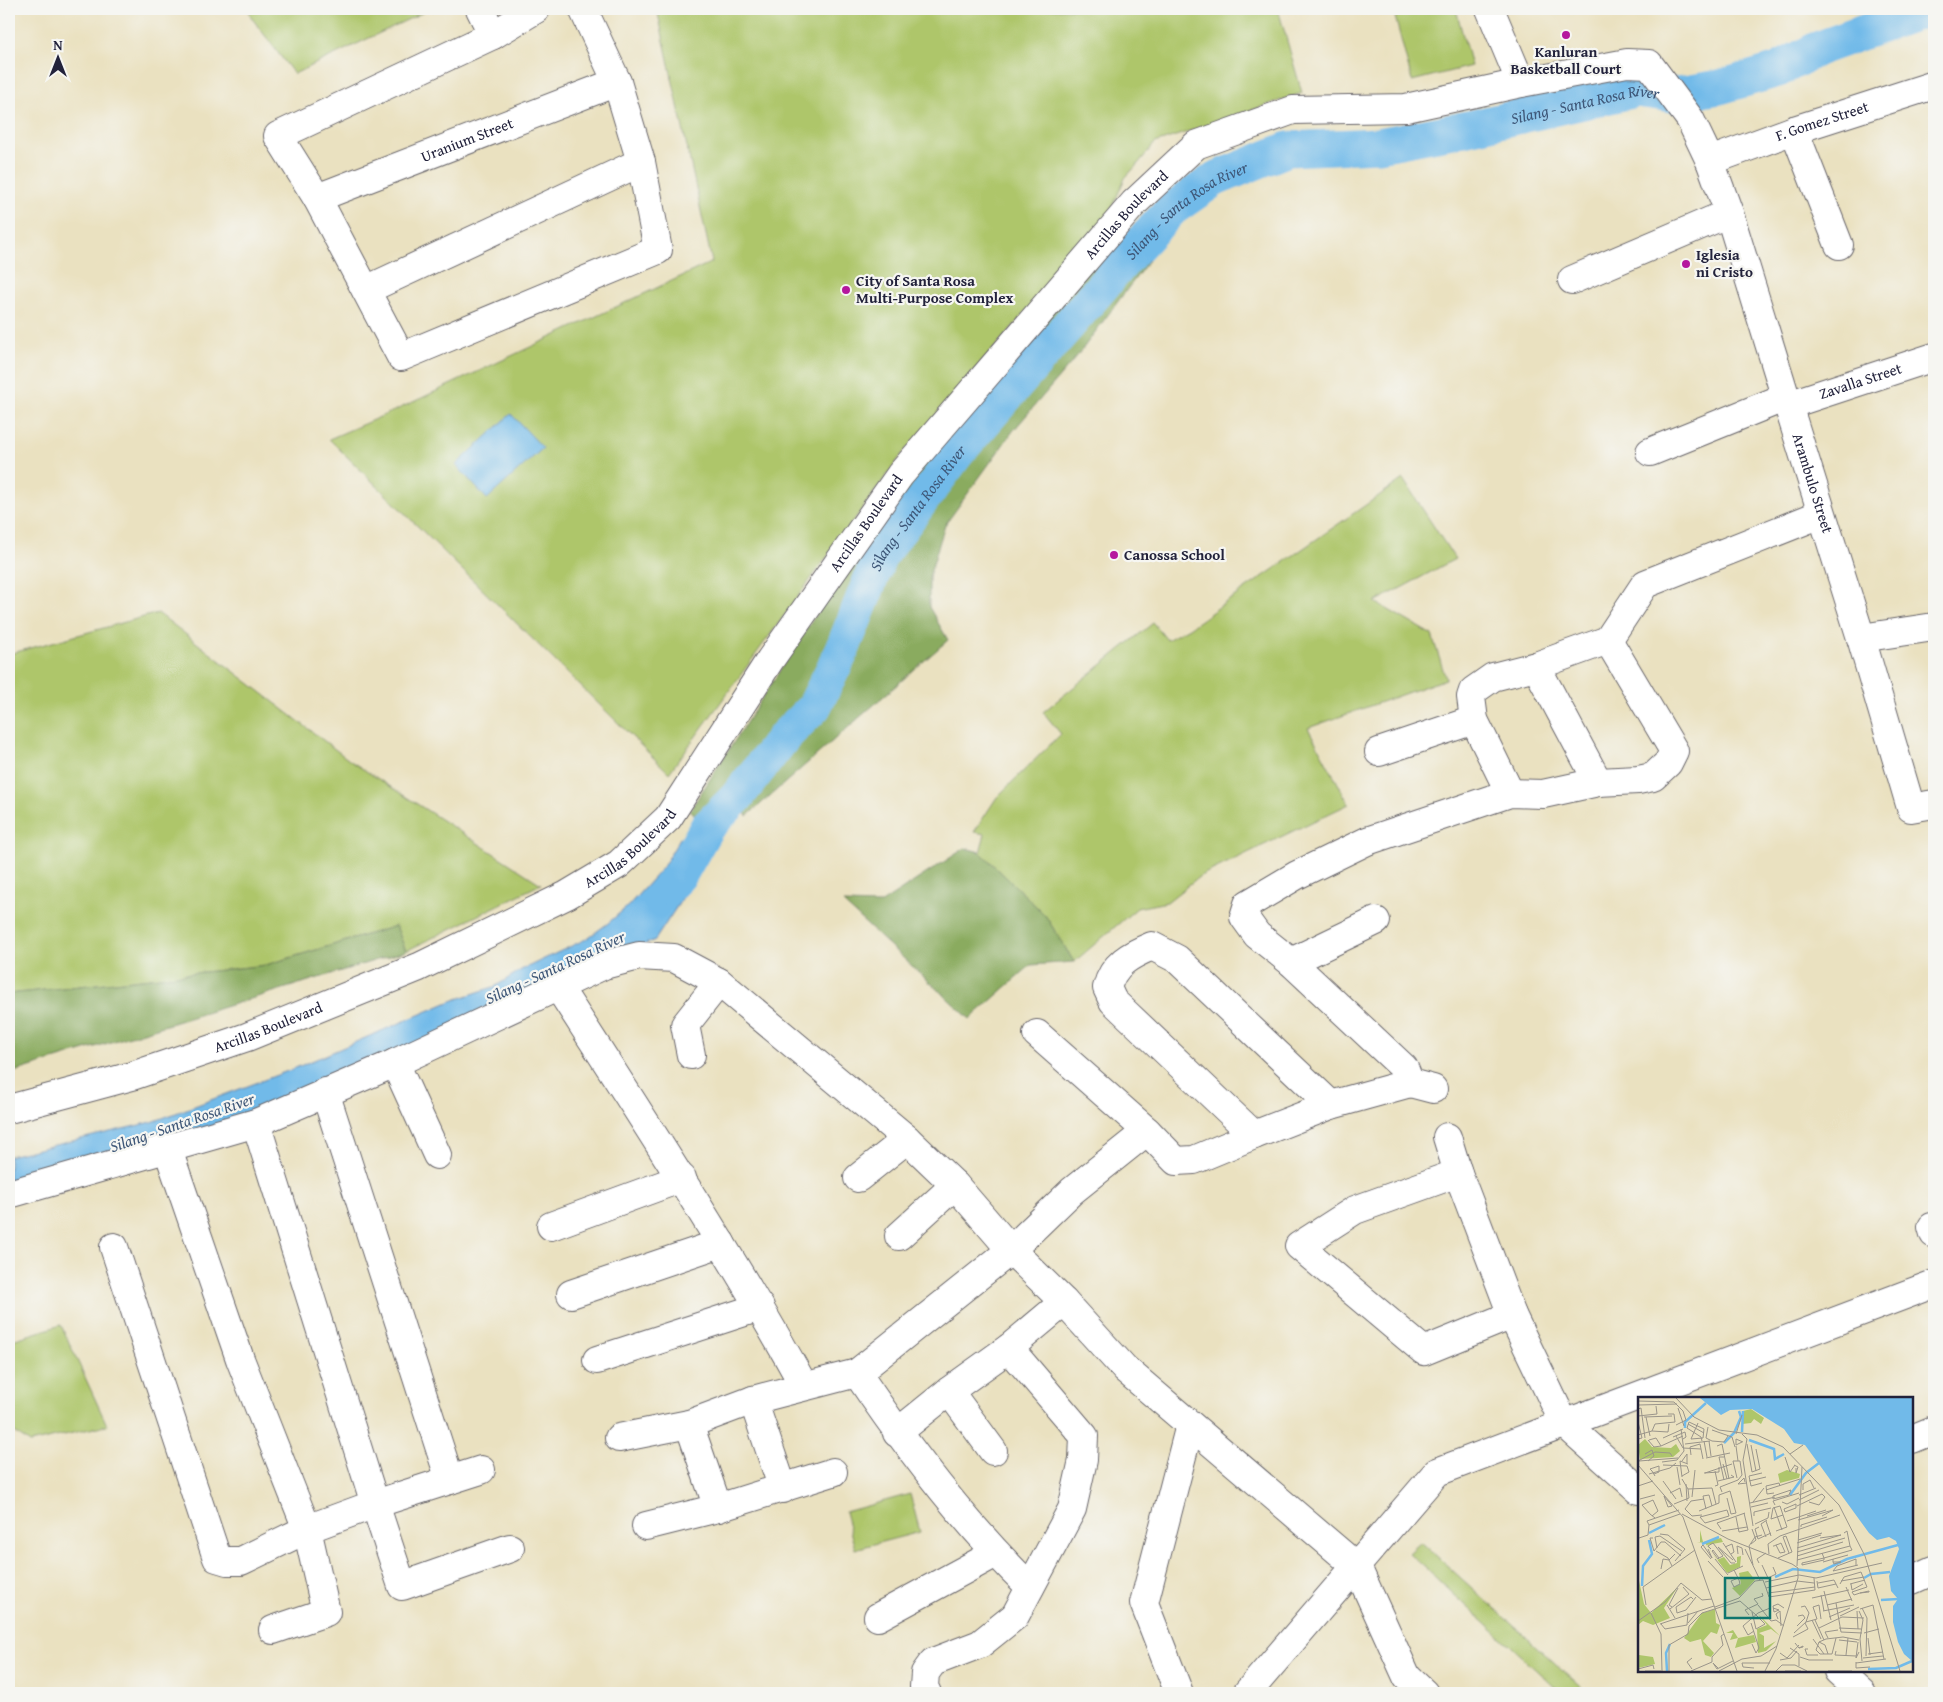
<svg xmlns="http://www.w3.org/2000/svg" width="1943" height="1702" viewBox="0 0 1943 1702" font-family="'Gentium Book Plus',serif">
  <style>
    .green { fill: #aec66b; stroke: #687453 }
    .forest { fill: #8aab5f; stroke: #56664d }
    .water { fill: #71bae9; stroke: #4a6e92 }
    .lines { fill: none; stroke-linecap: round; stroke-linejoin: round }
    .river { stroke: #71bae9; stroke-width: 35 }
    .minor-casing { stroke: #68656a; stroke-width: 30 }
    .major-casing { stroke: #68656a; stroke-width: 30 }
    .minor { stroke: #fff; stroke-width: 28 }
    .major { stroke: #fff; stroke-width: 28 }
    .poi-dot { fill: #b5179e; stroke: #f6f6f2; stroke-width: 2 }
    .labels { text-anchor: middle; stroke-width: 4.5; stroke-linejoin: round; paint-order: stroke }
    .poi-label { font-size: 15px; font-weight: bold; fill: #22223b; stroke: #f6f6f2; text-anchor: start }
    .street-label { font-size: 15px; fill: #22223b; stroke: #f6f6f2 }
    .water-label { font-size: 16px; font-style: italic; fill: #3e5778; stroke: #f6f6f2 }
    .inset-river { fill: none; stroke: #71bae9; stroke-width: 2.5 }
    .inset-road { fill: none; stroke: #9a958b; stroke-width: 1 }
    .view { fill: #0f766e; fill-opacity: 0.15; stroke: #0f766e; stroke-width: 2.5 }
    .inset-edge { fill: none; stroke: #22223b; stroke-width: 2.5 }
  </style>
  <rect width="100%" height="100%" fill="#f6f6f2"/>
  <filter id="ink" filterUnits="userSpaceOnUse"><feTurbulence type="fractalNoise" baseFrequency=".02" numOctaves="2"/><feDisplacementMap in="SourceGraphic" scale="10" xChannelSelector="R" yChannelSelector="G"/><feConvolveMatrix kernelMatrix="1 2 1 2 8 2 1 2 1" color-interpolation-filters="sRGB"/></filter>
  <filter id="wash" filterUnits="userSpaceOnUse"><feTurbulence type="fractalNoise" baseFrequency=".0096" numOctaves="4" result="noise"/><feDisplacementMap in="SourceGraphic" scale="20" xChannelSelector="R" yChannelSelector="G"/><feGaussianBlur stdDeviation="1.12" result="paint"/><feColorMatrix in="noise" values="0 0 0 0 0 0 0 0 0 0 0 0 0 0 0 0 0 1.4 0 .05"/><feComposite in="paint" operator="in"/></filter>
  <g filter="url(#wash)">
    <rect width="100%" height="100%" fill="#eae1c0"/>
    <g class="green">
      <polygon points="249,9 430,9 294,74 251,17"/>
      <polygon points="657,9 1278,9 1302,93 1155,143 1137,165 1125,178 1108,217 903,453 669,773 329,439 396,410 712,262"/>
      <polygon points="1393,9 1456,9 1471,66 1412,81"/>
      <polygon points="1403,479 1455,559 1375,602 1432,635 1446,679 1308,728 1349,804 1200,876 1167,902 1137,908 1074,962 1045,915 980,852 985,834 974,832 997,797 1061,734 1043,712 1153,623 1167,640 1189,628"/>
      <polygon points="158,613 349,760 541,884 406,951 396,926 266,965 9,994 9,654"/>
      <polygon points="61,1325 107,1425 30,1443 9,1428 9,1341"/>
      <polygon points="910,1494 920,1532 855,1549 845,1512"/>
      <polygon points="1421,1542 1588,1693 1561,1693 1409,1553"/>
    </g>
    <g class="forest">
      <polygon points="1112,242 1125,245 1149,260 1078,355 1013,431 945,525 929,577 929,607 948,640 747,816 736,798 707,827 690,810 813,619 925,457"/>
      <polygon points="965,848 980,852 1045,915 1074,962 1031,965 970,1019 843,903 880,904"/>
      <polygon points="396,926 406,951 14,1072 9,1058 9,994 266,965"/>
    </g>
    <g class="water">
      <polygon points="511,414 543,448 487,499 456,465"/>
      <polygon points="680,838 699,849 708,859 655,940 507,1006 270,1109 9,1189 9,1156 152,1122 293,1069 451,1001 496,986 521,970 586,939 607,924 628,906 663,867"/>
    </g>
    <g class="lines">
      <path class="river" id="s1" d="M669 887 681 873 707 827 736 798 784 737 814 707 840 655 880 556 958 452 1124 261 1172 209 1215 179 1288 149 1379 145 1468 128 1637 90 1672 95 1720 87 1778 70 1817 49 1928 9"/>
    </g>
  </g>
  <g filter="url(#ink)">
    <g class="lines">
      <g class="minor-casing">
        <g id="minor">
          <polyline points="480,9 493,35"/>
          <polyline points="536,9 493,35 278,136 317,198 401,357 658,250 641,162 617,82 583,9"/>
          <polyline points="1490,9 1521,83"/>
          <polyline points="1794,130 1839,245"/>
          <path id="s2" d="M317 198 617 82"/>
          <polyline points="1572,280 1729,213"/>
          <polyline points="366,290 641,162"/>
          <path id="s3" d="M1788 405 1861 638 1911 808 1934 804"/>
          <polyline points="1650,452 1786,397"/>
          <polyline points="1861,638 1934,627"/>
          <polyline points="1536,666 1598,782"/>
          <polyline points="1379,752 1474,720"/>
          <polyline points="1510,793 1474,720 1471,697 1473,691 1493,677 1536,666 1608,640 1645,584 1821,514"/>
          <polyline points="1291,962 1376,921"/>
          <path d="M557 985C642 1117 728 1248 804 1386"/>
          <polyline points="1037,1034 1147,1131"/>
          <polyline points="691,1055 685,1025 719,982"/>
          <polyline points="395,1063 437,1155"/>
          <polyline points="1410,1083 1433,1089"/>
          <polyline points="325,1092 450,1480"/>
          <polyline points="256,1123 375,1504 402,1586 510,1548"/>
          <path d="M1254 1135 1113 1001 1107 988C1113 964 1130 955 1152 946L1177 959 1331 1105"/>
          <polyline points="1447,1137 1458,1173 1512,1315 1564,1423 1639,1490"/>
          <polyline points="167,1147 240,1359 307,1529 326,1612 273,1630"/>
          <polyline points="1458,1173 1355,1210 1299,1246 1424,1351 1512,1315"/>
          <polyline points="858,1178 907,1139"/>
          <polyline points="9,1194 256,1123 395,1063 604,965 639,956 674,958 719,982 907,1139 955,1185 1011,1250 1064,1302 1125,1369 1357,1567 1407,1677 1424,1693"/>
          <polyline points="551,1226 682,1178"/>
          <polyline points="1932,1227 1934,1234"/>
          <polyline points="899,1236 955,1185"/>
          <polyline points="114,1247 217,1558 227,1561 241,1561 307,1529 375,1504 481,1470"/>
          <polyline points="571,1294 721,1243"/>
          <polyline points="597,1360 760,1307"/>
          <polyline points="949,1391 993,1451"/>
          <polyline points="753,1400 783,1489"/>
          <polyline points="689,1424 718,1508"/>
          <polyline points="897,1433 949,1391 1009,1348 1064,1302"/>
          <polyline points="619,1438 689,1424 753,1400 857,1373"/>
          <polyline points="1912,1439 1934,1430"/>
          <polyline points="646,1526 718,1508 833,1472"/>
          <polyline points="1912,1580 1934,1570"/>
          <path d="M1030 1587C964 1523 908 1449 857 1373L1011 1250 1072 1191 1147 1131 1176 1161 1194 1160 1254 1135 1331 1105 1410 1083 1404 1068 1291 962 1257 935 1244 917 1248 904 1297 875 1367 841 1510 793 1543 794 1598 782 1638 780 1653 777 1668 763 1674 751 1608 640"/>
          <polyline points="878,1617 996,1553"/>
          <polyline points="1838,1671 1862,1693"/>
          <polyline points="927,1693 924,1687 925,1673 933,1662 980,1644 1015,1616 1072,1509 1083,1460 1084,1436 1009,1348"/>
          <polyline points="1179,1693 1144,1603 1190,1425"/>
          <polyline points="1247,1693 1437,1472 1934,1284"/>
        </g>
      </g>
      <g class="major-casing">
        <g id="major">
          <path id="s4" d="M1710 161 1794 130 1934 85"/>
          <path id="s5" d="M9 1109 132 1076 247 1037 419 967 567 895 619 864 668 818 770 660 900 475 1134 203 1196 145 1293 110 1406 108 1521 83 1627 63 1649 64 1690 119 1710 161 1729 213 1788 405 1934 357"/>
        </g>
      </g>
      <use href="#minor" class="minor"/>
      <use href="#major" class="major"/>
    </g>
  </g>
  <g class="poi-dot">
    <circle cx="1566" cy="35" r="5"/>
    <circle cx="1686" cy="264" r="5"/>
    <circle cx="846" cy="290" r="5"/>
    <circle cx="1114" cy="555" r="5"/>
  </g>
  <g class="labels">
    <g class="poi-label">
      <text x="1566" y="57" text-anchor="middle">Kanluran<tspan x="1566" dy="17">Basketball Court</tspan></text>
      <text x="1696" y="260">Iglesia<tspan x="1696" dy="17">ni Cristo</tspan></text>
      <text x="856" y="286">City of Santa Rosa<tspan x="856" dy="17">Multi-Purpose Complex</tspan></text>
      <text x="1124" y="560">Canossa School</text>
    </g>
    <g class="street-label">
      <text dy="5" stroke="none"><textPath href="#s4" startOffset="119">F. Gomez Street</textPath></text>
      <text dy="5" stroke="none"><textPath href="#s2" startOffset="161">Uranium Street</textPath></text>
      <text dy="5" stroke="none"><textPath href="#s5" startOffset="1486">Arcillas Boulevard</textPath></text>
      <text dy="5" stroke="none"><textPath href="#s5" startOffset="2496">Zavalla Street</textPath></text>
      <text dy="5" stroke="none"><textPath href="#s3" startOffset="82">Arambulo Street</textPath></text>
      <text dy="5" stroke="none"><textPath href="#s5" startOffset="1082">Arcillas Boulevard</textPath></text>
      <text dy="5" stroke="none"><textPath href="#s5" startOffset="678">Arcillas Boulevard</textPath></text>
      <text dy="5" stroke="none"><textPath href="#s5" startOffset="272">Arcillas Boulevard</textPath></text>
    </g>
    <g class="water-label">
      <text dy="6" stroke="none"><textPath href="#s1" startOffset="1284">Silang - Santa Rosa River</textPath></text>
      <text dy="6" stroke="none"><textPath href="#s1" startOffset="862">Silang - Santa Rosa River</textPath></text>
      <text dy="6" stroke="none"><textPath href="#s1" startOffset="458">Silang - Santa Rosa River</textPath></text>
      <text transform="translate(555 967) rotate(-25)" y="6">Silang - Santa Rosa River</text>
      <text transform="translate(182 1122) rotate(-19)" y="6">Silang - Santa Rosa River</text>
    </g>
  </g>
  <g transform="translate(1638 1397)">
    <rect width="275" height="275" fill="#eae1c0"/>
    <path d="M113 12 126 21 123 27 116 22 113 26 104 27 105 14ZM7 42 14 50 33 51 38 47 42 54 35 60 2 62 0 48ZM149 73 162 77 161 81 142 86 140 77ZM62 133 65 145 83 141 85 145 69 148 79 163 86 160 92 168 99 166V160L103 159 102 170 89 176 67 146 59 145H62ZM110 174 117 183 102 199 94 191 103 187 101 176ZM0 179 6 207 13 216 39 191 26 211 32 221 15 228 5 224 0 228ZM77 212 78 226 82 228 79 237 73 235 65 244 76 256 73 260 67 258 63 242 52 245 46 241 64 216ZM120 217 142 239 133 232 121 236 126 239V251L138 244 128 254 120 256 119 232 129 228ZM95 233 100 241 116 238 118 245 97 251 100 241 92 243 95 236H88ZM0 255 1 258 15 260 17 267 0 271Z" fill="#aec66b"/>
    <path d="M62 1H275V271L274 264 266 257 260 245 255 225V209L260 202 253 194 251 179 261 152 258 144 251 140 239 143 231 136 167 48 156 46 146 32 114 12 92 13 83 18Z" fill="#71bae9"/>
    <path class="inset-river" d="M47 31V25L68 6M104 35 105 14M111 43 136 52 137 62 146 57M86 46 96 36 103 20 101 14M152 98 168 76 181 66M11 136 27 128M64 147 81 140M137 180 155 172 182 175 209 162 260 148M226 181 233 177 252 175M4 189 5 169 14 157 11 143M243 203 260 202M230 272 258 271 274 264M29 274 28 256 32 247"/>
    <path class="inset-road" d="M38 1 56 20 81 33 119 38 145 50 201 108 227 159 262 274M0 4 36 5 45 14 48 23 38 28M1 8 39 7M40 11 46 29M0 12 3 11 7 41M0 19 19 17 18 9M6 20 34 19M8 20 12 39M60 26 53 42 65 41M50 27 66 36M70 30 68 41 74 44 86 45 90 39M74 33 94 40 97 50M14 34 17 27 37 25 36 17H30M98 37 104 18M104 37 109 42 105 63 115 129M0 38 14 34 30 35 31 27M38 39 45 51 63 52M35 40 47 35 48 40 45 42M25 41 45 32M0 42 4 41 0 25M10 43 16 50 23 49 45 39M11 43 18 41 23 49M64 44 63 40 49 31 51 25 66 32 65 41M66 44 69 60M71 44 73 59M104 45 98 48V42L105 45M47 47 72 44M109 47 114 75 122 72 118 52M113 48 118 74M79 49 84 47 91 82M98 49 100 64M7 57 14 53 16 59 10 64M152 57 165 48M53 58 52 50 62 47 65 62M86 60H81L86 83M147 60 152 75 157 68M68 61 92 56M0 64 17 55 32 56 34 59M1 64 40 61M44 64 49 57V66M24 65 39 63 46 54 43 32M85 67 89 82M0 68 45 120 99 274M25 68 49 69 51 75 44 79M156 68 160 70 158 76V71M39 70 42 88M77 74 80 88 77 89M66 76 81 75V70M67 76 94 67M11 77 32 71 38 66M16 77 21 75V69L12 72 14 74 17 79M44 80 42 64 50 67M25 84 38 102M80 84 96 80 93 78M111 84 128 80M107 85 106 81 100 87 109 86M124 86 113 89 111 79 124 76M48 87 49 104M0 89 15 84M50 92 74 91 78 107M128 93 162 82M153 93 151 98 135 102V99ZM165 93V87L172 83 176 91M84 95 82 90 100 83 104 78 102 64H95L99 81M32 96 42 91 44 100M136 96 129 97 128 89 141 86 142 89M161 98 178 91M26 99 34 109 30 110ZM54 100 57 73M2 102 17 98M161 103 181 93M115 105 126 91M144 105 149 107 161 101M112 106 137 100M36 107 51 101 50 92 44 82M158 107V111L147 115 146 112ZM137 108 135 104 161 96M159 109 184 97 187 100 181 108 171 105M113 110 130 106M136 110 144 133M68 112 65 99 71 98 74 109M89 113 91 119 81 122 67 126 62 120ZM61 114 81 106V98L92 94 98 116 93 117 89 101M44 117 90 142 154 167M64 118 54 119 47 112 53 104 66 102M14 119 20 114 15 103 4 108 12 117 17 121M116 119V115L133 111M169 119 188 113M98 120 101 135 110 133 106 116M160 123 195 113 184 119M128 124 133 139M149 124 178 114M117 127 130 121 131 115M11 128 9 124 41 113M121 130 117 132 120 142 133 136M163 130V128L189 120M83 132 79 126 107 116M84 134 109 130M138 134 149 130 142 109 135 111 133 122 145 118M22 137 30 138 47 152 37 164M128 140 123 127 129 123M1 141 10 138 11 128 42 117M15 141H12L16 154 23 145H27L43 159M160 143 184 136M85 146 98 165M159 146 183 138M113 147 118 143 114 132M65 148 74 161 70 152M65 148 63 150 73 162M135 149H136L138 148 141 147 143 146 147 155 142 156 138 148M87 150 94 147 96 155 93 157M19 151 17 140 22 139 44 154M159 151 203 138 182 141M73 152 70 149 75 146 85 159 81 161M107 152 122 183M75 153 81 161 80 162 74 154ZM18 154 30 161 34 169M159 155 207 141M184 156 186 161V163L164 168V166L186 161 214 153 212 149M100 157 99 149 104 151 105 158M131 157 130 147 142 139 202 118M159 159 205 145M140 161 154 155 148 139 145 140 151 156M77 162 90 178M195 162V165L196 167 203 165H195M95 163 80 150 93 166H97M159 163 212 149 209 134 206 136M70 164 85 180M185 165 210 158M121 166 119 162 128 156M115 168 111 149 117 140 124 138M124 168 130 181 138 177 135 170M159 169 164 70M23 172 25 162 31 163 37 157M96 173 101 183 102 187 96 190 93 184 100 181M195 174 199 169 218 162V169M195 174 220 168M90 176 105 169M161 178 178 181 244 166M159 184 176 186M179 184 180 191 198 187M203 184 226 180M127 185 161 178M180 186 196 183 200 191M202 187 206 180 223 175 229 190 214 195 216 198 222 196 231 194V195L222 196M212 187 227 183M213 187 214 193 225 187M208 190 214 204M128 191 131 200 177 193 176 181M186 194 193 223M130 196 177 190M183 198 186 214M174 201 211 193M55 202 53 200 38 210 39 216 48 213 58 200M198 206 203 235 224 236M8 208 5 190 57 153M29 208 37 221M120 208 133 224 138 223 146 229M189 208 214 202M34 210 31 208 40 191M77 210 101 201 117 184 125 183 128 191 159 184M163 210 167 209 171 216 168 225M135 211 141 213 136 215 135 209 140 207 146 211M224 211 229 221 228 259M32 212 51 197 45 190M222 212 235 208 246 262M185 214 216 208M219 214 220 232M221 214 225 223 222 242 224 264M13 216 23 237 24 274M111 218 107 213 120 207 116 202 125 199 124 196M202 219 221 210M191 220 212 211M140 222 138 217 142 214 143 229M174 223 183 242M177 223 186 243M0 224 27 205 43 186 64 203 74 202M50 226 60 214M113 226 121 251 118 256 114 247M22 227 76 209M23 227 27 232 49 228 50 216M159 229 167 221 165 218 160 219M181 231 204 220 226 221M201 231 223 232M116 234 110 238 105 229 120 216 132 211M156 236 168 225 179 222 175 210 181 208 183 222M226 236 241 232M155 240 170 232 167 226M190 241 187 235 200 233M198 241 194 257H182L178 253 181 245 188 242 205 240 221 243M230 241 232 258M175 242 186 257M201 243 219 245M181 245 187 248 190 257M220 245 218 261 221 255M157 246 161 251 165 249V250L161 251M152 251 161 257V269M170 252H167L169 258H180M198 254 197 258 218 259M142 256 149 261 161 248M230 257 245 255M208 258 210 241M162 260 171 263H195M225 261 245 259M142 263 153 261 159 254M218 265V271L232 270M218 266 248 262M80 271 75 266 79 272 95 264M116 271 105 270 104 266H132M0 272 15 268 16 272M54 272 49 265 54 261M7 274H23M31 274V248L50 237 51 229 64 216 102 204 118 218 127 227 118 232 114 215M53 274 74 265V260L85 248 83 239 86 237M81 274 104 262 123 259 139 249M127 274 138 252 160 181V171L154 167M138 274 144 268H157L169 274M147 274H163M190 274H214"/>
    <path class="view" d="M87 181H132V221H87Z"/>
    <rect width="275" height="275" class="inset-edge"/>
  </g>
  <rect width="1943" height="1702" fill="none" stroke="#f6f6f2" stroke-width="30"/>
  <g transform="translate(58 58)" stroke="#f6f6f2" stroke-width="4" paint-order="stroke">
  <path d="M0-4L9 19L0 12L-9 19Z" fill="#22223b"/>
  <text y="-8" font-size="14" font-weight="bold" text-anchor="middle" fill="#22223b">N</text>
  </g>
</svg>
